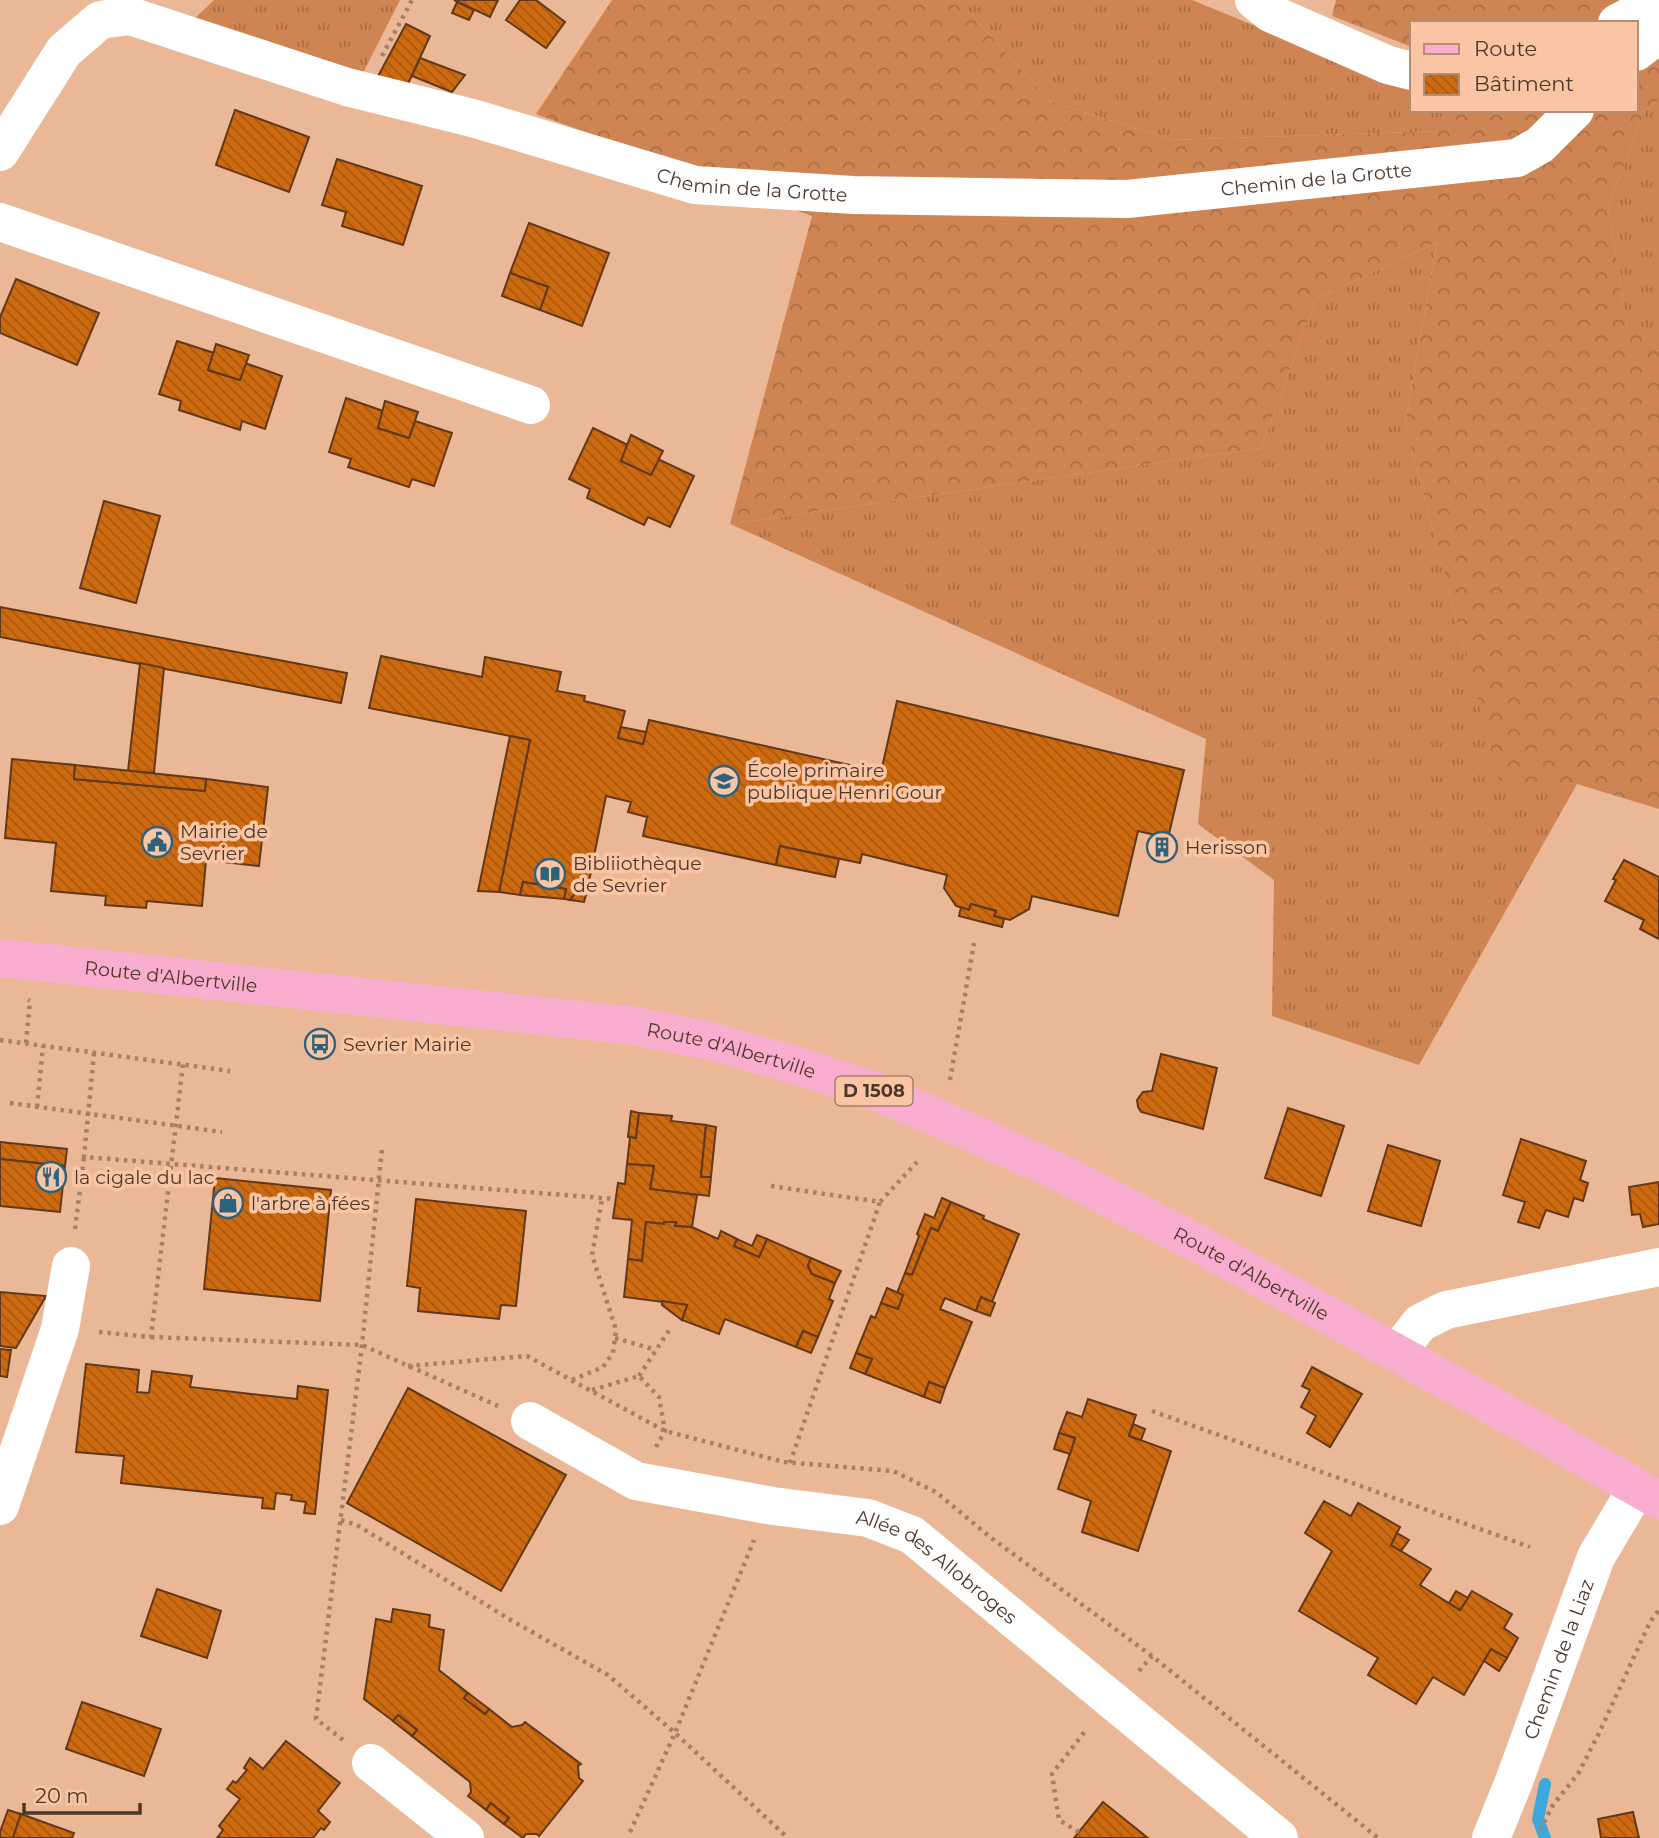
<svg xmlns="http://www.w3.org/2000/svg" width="1659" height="1838" viewBox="0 0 1659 1838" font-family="Montserrat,sans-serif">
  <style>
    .grass { fill: url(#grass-tufts) }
    .forest { fill: url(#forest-crowns) }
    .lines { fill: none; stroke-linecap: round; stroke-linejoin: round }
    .stream { stroke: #3da8dc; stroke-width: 12 }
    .building { fill: url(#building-back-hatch); stroke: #62381a; stroke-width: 2 }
    .path { stroke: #a58067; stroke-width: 4.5; stroke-dasharray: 3.5 5; stroke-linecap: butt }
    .minor { stroke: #fff; stroke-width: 38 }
    .major { stroke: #f9adcf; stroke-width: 38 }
    .labels { text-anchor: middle; stroke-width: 7; stroke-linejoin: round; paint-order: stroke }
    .shield { fill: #f9c5a4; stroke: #80624f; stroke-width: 2 }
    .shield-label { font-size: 18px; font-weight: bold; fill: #4c382a }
    .street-label { font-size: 19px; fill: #4c382a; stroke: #f9c5a4 }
    .poi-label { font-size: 19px; fill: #4c382a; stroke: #f9c5a4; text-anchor: start }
  </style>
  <defs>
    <pattern id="grass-tufts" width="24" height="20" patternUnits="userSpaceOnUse" patternTransform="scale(1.75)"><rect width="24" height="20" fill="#cf8553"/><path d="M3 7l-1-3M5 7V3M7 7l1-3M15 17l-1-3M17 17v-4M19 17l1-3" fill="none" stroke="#aa6e45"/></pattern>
    <pattern id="forest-crowns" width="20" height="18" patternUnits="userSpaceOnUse" patternTransform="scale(1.75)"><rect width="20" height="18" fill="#cf8553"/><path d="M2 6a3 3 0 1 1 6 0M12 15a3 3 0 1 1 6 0" fill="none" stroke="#aa6e45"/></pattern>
    <pattern id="building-back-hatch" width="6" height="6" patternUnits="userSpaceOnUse" patternTransform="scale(1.75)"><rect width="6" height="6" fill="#cd6a10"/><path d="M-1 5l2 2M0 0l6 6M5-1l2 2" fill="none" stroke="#a9580f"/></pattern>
  </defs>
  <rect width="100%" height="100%" fill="#ebb897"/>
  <g class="grass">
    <polygon points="214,0 400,0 362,75 188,25"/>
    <polygon points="958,0 1192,0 1412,90 1412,110 1444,110 1440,131 1171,140 1050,101"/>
    <polygon points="1659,100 1659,351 1627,326 1608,207 1644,112"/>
    <polygon points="1437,242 1405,425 1499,780 1577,784 1419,1065 1272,1016 1274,880 1198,824 1206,739 730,524 1261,448 1316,299"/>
  </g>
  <polygon class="forest" points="612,0 958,0 1050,101 1171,140 1439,131 1444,110 1636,110 1636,23 1412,23 1412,47 1332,16 1336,0 1659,0 1659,100 1644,112 1608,207 1627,325 1659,351 1659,809 1577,784 1499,781 1405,425 1437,242 1316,299 1261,448 730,524 812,216 536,114"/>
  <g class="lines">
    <polyline class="stream" points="1545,1838 1538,1819 1545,1784"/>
  </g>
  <g class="building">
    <polygon points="454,0 498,0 490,17"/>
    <polygon points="520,0 536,0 565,22 546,48 506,20"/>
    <polygon points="457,2 474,10 469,20 452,13"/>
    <polygon points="406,24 430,36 407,86 377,78"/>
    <polygon points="420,58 465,75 452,92 412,76"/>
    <polygon points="235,110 309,137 289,192 216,165"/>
    <polygon points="337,159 422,186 403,245 342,226 346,212 322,205"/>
    <polygon points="529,223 609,253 582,326 540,310 548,287 510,273"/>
    <polygon points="510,273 548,287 540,310 502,296"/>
    <polygon points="16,279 99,313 77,365 0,333 0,317"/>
    <polygon points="177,341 214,353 208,370 240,380 245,363 282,376 265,429 242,421 240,430 179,410 181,401 159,394"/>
    <polygon points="216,344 249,355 240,380 208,370"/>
    <polygon points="346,398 383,411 378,428 409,438 415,421 452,433 434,486 412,479 409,487 348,467 351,459 329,452"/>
    <polygon points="385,401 418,412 409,438 378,428"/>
    <polygon points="593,428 628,445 621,461 651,475 658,459 694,476 670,527 648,517 644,525 587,498 590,489 569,479"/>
    <polygon points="631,435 663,451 651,475 621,461"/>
    <polygon points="104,501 160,516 136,603 80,588"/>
    <polygon points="0,607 347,673 341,703 0,637"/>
    <polygon points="381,656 482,677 485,657 561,672 557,691 585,696 584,701 625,711 618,738 643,744 649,720 881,772 897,701 1184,770 1168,838 1138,831 1118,916 1032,896 1029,909 1010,920 994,916 996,911 971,904 969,910 956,906 944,888 947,875 862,854 860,863 780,846 776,865 643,836 647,817 628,812 631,802 606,796 587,892 577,891 570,900 564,899 566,889 523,882 520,895 499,892 530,740 369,708"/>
    <polygon points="140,663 164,668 154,773 128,771"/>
    <polygon points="621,727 646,732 643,744 618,738"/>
    <polygon points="510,736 530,740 499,892 478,891"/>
    <polygon points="12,759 75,765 74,779 205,791 206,779 268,787 259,866 206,860 202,906 147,901 146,908 105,905 106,896 51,891 56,843 5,838"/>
    <polygon points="75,765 206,779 205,791 74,779"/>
    <polygon points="1155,839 1171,843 1169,855 1152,851"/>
    <polygon points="780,846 839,859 835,877 776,865"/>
    <polygon points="1624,860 1659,877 1659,939 1640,929 1644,920 1605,901 1616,880 1613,879"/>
    <polygon points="523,882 566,889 564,899 520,895"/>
    <polygon points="577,891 587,892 584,902 570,900"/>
    <polygon points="971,904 996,911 994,916 1004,919 1002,927 959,916 961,907 969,910"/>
    <polygon points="1161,1054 1217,1068 1203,1129 1141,1112 1138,1107 1137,1100 1143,1092 1152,1091"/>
    <polygon points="1288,1108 1344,1126 1321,1196 1265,1178"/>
    <polygon points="631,1111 639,1113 636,1138 628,1137"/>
    <polygon points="639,1113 672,1116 671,1121 706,1125 701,1177 711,1177 709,1196 650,1189 654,1166 627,1164 630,1137 636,1138"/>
    <polygon points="706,1125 716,1127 711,1177 701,1177"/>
    <polygon points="1521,1139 1586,1161 1580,1180 1588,1183 1583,1201 1574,1198 1568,1217 1546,1210 1539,1228 1518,1222 1525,1202 1503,1195"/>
    <polygon points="0,1142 67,1149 65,1166 0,1159"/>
    <polygon points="1388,1145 1440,1161 1421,1226 1368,1211"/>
    <polygon points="0,1159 65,1166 60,1212 0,1206"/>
    <polygon points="627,1164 654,1166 650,1189 697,1195 692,1227 675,1226 676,1222 664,1222 664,1224 646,1222 642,1261 628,1259 632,1220 613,1218 618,1183 625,1184"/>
    <polygon points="215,1178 331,1190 320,1301 204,1289"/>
    <polygon points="1659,1182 1659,1224 1643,1227 1640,1214 1632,1215 1629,1187"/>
    <polygon points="942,1198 951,1202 938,1231 931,1228 912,1275 905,1273 919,1236 917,1234 925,1214 934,1218"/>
    <polygon points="416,1199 526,1211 516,1306 501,1305 499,1319 418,1311 420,1288 407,1286"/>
    <polygon points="951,1202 984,1216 983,1219 1019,1234 992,1302 981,1297 976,1311 945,1298 940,1309 972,1322 945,1388 929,1382 924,1397 865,1374 872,1359 856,1353 871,1316 875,1318 881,1303 898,1309 903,1295 897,1293 905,1273 912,1275 931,1228 938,1231"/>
    <polygon points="646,1222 664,1224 664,1222 676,1222 675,1226 692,1227 718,1239 721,1231 737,1239 734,1246 759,1257 767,1239 811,1258 808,1266 812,1274 835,1283 829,1299 833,1301 818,1337 803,1331 796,1347 725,1319 719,1334 682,1320 687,1305 624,1297 628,1259 642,1261"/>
    <polygon points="757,1235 767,1239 759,1257 734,1246 737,1239 752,1246"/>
    <polygon points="811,1258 841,1271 835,1283 812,1274 808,1266"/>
    <polygon points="887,1288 903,1295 898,1309 881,1303"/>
    <polygon points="0,1292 46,1296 16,1348 0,1346"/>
    <polygon points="981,1297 995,1303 990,1316 976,1311"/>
    <polygon points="662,1301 687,1305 682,1320 662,1305"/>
    <polygon points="803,1331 818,1337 811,1353 796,1347"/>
    <polygon points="0,1349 11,1350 7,1377 0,1376"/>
    <polygon points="856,1353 872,1359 865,1374 850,1368"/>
    <polygon points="86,1364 139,1370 137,1392 149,1393 152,1371 192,1376 190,1387 297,1399 298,1386 328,1390 315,1514 304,1513 306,1502 291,1500 292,1495 276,1493 274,1509 262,1508 263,1498 121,1483 124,1456 76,1452"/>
    <polygon points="1312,1367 1362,1394 1330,1447 1307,1433 1316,1416 1301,1407 1310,1390 1302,1386"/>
    <polygon points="929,1382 945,1388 940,1403 924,1397"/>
    <polygon points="408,1388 566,1475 501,1591 347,1503"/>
    <polygon points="1088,1399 1136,1415 1129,1436 1171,1451 1138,1551 1082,1532 1091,1501 1058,1489 1075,1438 1059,1433 1067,1412 1082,1417"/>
    <polygon points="1133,1424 1145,1429 1141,1440 1129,1436"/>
    <polygon points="1059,1433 1075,1438 1070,1454 1054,1449"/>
    <polygon points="1324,1501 1351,1516 1358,1503 1400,1527 1391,1545 1431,1569 1420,1585 1460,1610 1472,1591 1512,1614 1504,1628 1518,1638 1507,1658 1491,1649 1464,1695 1433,1677 1416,1704 1368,1675 1378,1658 1299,1611 1332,1551 1305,1533"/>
    <polygon points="1397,1533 1409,1540 1401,1551 1391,1545"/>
    <polygon points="157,1589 221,1611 207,1658 141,1636"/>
    <polygon points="1456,1591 1468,1598 1460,1610 1449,1603"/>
    <polygon points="393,1609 430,1615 429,1627 444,1630 439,1670 468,1693 464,1698 485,1714 489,1709 512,1727 522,1725 525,1722 581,1764 578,1766 579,1778 583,1781 539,1836 537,1834 526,1834 523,1838 504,1824 509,1818 491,1803 486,1810 468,1796 471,1792 470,1782 412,1736 417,1730 398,1715 393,1721 364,1699 376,1619 391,1622"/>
    <polygon points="1491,1649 1507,1658 1499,1671 1484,1661"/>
    <polygon points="468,1693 489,1709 485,1714 464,1698"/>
    <polygon points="82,1702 161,1729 144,1776 66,1749"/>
    <polygon points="398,1715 417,1730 412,1736 393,1721"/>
    <polygon points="286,1741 340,1783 318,1811 330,1822 324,1830 321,1828 313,1838 217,1838 223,1830 219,1826 240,1799 227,1789 233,1781 236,1783 247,1770 244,1768 250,1758 263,1769"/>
    <polygon points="1103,1802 1148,1838 1074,1838"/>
    <polygon points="491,1803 509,1818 504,1824 486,1810"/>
    <polygon points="8,1810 21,1814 13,1838 2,1838 0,1837 0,1832"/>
    <polygon points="1633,1812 1639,1838 1601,1838 1598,1819"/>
    <polygon points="21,1814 74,1833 72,1838 13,1838"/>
  </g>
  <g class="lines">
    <g class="path">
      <polyline points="382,56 412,0"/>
      <polyline points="0,1040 230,1071"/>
      <polyline points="26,1043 30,1001 28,1000"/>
      <polyline points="94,1053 84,1157 615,1199"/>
      <polyline points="950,1080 974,943"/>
      <polyline points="10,1103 222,1132"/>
      <polyline points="37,1107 43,1046"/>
      <polyline points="771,1186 880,1202 917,1162"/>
      <polyline points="75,1229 84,1157"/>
      <polyline points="99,1332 151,1337 183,1064"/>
      <polyline points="151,1337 362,1345 498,1406"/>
      <polyline points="615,1338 656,1350"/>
      <polyline points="408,1366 527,1356 665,1431 784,1462 893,1471 936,1492 990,1537 1152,1656 1378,1838"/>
      <polyline points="639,1376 670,1329"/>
      <polyline points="572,1380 603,1367 613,1353 616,1330 592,1255 602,1199"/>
      <polyline points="592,1390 639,1376 659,1397 665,1431 656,1447"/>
      <polyline points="1152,1411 1530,1547"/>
      <polyline points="790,1463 880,1202"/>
      <polyline points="341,1520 357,1525 509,1619 608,1675 675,1733 788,1838"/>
      <polyline points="1139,1671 1152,1656"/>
      <polyline points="343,1740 316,1719 362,1345 382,1148"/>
      <polyline points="1540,1830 1553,1805 1578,1774 1600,1731 1650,1622 1659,1610"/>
      <polyline points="630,1832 675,1733 754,1540"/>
      <polyline points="1079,1832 1059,1820 1052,1774 1086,1730"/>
    </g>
    <g class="minor">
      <polyline points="1254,0 1270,13 1388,65 1412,71"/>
      <polyline points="1617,23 1659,1"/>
      <polyline points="1636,52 1659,34"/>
      <path id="s1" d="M0 152 64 51 100 20 130 16 347 87 476 119 695 185 853 195 1127 199 1517 158 1540 145 1575 110"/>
      <polyline points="0,222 531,405"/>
      <polyline points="1397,1353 1420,1323 1446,1310 1659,1267"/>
      <path id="s2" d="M530 1421 636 1481 773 1506 868 1518 912 1535 1279 1838"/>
      <polyline points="0,1506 60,1329 71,1266"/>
      <polyline points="371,1763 465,1838"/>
      <path id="s3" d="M1491 1838 1513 1784 1596 1557 1637 1488"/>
    </g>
    <path class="major" id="s4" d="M0 958 634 1026 710 1041 787 1063 872 1090 938 1118 1050 1168 1197 1243 1527 1425 1659 1500"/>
  </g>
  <defs>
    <g id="school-ring" transform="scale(1.575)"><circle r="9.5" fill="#f9c5a4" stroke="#2d627d" stroke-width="1.5"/><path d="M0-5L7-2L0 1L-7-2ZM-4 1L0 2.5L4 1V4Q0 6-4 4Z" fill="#2d627d"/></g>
    <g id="civic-ring" transform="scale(1.575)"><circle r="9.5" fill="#f9c5a4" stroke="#2d627d" stroke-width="1.5"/><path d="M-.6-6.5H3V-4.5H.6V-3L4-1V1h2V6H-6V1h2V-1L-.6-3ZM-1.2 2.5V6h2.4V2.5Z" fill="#2d627d"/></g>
    <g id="building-ring" transform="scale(1.575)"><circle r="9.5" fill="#f9c5a4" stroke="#2d627d" stroke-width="1.5"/><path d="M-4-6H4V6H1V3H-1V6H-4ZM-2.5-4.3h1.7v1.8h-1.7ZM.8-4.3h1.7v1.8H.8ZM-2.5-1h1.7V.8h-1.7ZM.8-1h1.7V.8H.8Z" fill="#2d627d"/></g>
    <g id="library-ring" transform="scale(1.575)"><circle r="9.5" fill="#f9c5a4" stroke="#2d627d" stroke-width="1.5"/><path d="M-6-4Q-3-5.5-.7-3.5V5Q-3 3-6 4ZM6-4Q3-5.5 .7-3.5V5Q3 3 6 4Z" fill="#2d627d"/></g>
    <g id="bus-ring" transform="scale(1.575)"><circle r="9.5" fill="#f9c5a4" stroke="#2d627d" stroke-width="1.5"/><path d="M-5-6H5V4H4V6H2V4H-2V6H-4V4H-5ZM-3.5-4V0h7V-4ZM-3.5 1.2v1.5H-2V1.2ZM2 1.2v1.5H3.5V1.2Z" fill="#2d627d"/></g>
    <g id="restaurant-ring" transform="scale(1.575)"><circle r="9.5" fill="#f9c5a4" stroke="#2d627d" stroke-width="1.5"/><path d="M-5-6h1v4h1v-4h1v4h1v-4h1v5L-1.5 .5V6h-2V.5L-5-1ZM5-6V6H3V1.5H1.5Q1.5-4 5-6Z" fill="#2d627d"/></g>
    <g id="shop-ring" transform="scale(1.575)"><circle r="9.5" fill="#f9c5a4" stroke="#2d627d" stroke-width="1.5"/><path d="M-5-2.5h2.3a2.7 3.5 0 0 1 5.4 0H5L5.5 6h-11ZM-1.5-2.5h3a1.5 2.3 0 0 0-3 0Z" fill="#2d627d"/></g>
  </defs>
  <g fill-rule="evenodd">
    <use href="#school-ring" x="724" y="781"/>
    <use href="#civic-ring" x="157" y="842"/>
    <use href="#building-ring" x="1162" y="847"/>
    <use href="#library-ring" x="550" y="874"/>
    <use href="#bus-ring" x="320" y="1044"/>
    <use href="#restaurant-ring" x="51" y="1177"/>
    <use href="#shop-ring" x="228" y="1203"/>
  </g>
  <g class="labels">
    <rect class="shield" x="835.5" y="1076.5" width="77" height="29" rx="5"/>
    <g class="shield-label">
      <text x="874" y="1097">D 1508</text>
    </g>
    <g class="street-label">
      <text dy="7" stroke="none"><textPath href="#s1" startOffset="1410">Chemin de la Grotte</textPath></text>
      <text dy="7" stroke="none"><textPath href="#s1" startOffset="844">Chemin de la Grotte</textPath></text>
      <text dy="7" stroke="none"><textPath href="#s4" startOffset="172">Route d'Albertville</textPath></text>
      <text dy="7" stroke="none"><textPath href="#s4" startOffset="738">Route d'Albertville</textPath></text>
      <text dy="7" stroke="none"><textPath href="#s4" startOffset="1306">Route d'Albertville</textPath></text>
      <text dy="7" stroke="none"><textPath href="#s2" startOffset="441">Allée des Allobroges</textPath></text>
      <text dy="7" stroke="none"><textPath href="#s3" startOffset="191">Chemin de la Liaz</textPath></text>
    </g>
    <g class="poi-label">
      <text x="747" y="777">École primaire<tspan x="747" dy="22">publique Henri Gour</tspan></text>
      <text x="180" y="838">Mairie de<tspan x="180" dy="22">Sevrier</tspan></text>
      <text x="1185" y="854">Herisson</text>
      <text x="573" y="870">Bibliiothèque<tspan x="573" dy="22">de Sevrier</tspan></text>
      <text x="343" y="1051">Sevrier Mairie</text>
      <text x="74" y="1184">la cigale du lac</text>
      <text x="251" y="1210">l'arbre à fées</text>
    </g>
  </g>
  <rect x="1410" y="21" width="228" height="91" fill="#f9c5a4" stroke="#b48d73" stroke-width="2"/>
  <rect x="1424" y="44" width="35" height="10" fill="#f9adcf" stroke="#b48d73" stroke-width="2"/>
  <text x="1474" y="56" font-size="21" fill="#4c382a">Route</text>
  <rect x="1424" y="74" width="35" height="21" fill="url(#building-back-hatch)" stroke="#b48d73" stroke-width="2"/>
  <text x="1474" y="91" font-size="21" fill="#4c382a">Bâtiment</text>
  <path d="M24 1803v10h116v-10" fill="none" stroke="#4c382a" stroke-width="3.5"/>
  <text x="35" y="1803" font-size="21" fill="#4c382a" stroke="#f9c5a4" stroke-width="5" paint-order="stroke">20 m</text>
</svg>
